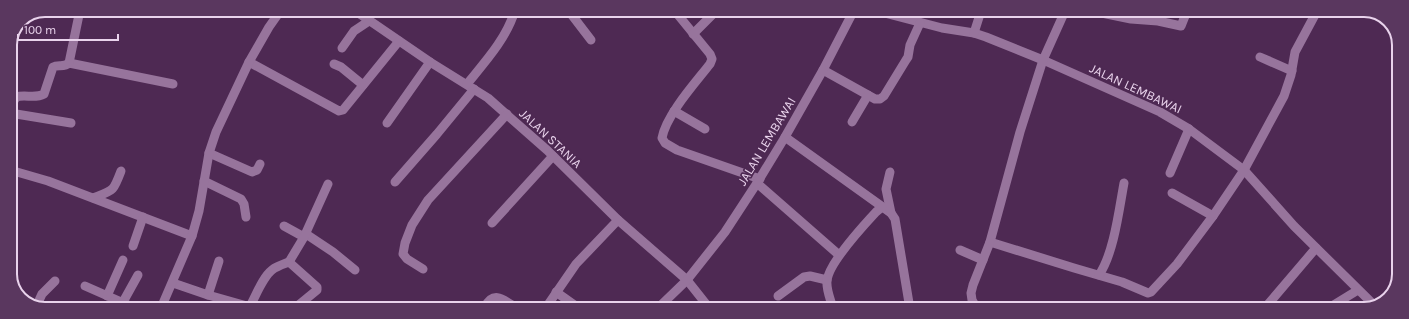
<svg xmlns="http://www.w3.org/2000/svg" width="1409" height="319" viewBox="0 0 1409 319" font-family="Karla,sans-serif">
  <style>
    .lines { fill: none; stroke-linecap: round; stroke-linejoin: round }
    .minor { stroke: #97749c; stroke-width: 9 }
    .labels { text-anchor: middle; stroke-width: 3.5; stroke-linejoin: round; paint-order: stroke }
    .street-label { font-size: 13px; fill: #e9d3ec; stroke: #4e2953 }
    .rim { fill: none; stroke: #e9d3ec; stroke-width: 2 }
  </style>
  <rect width="100%" height="100%" fill="#4e2953"/>
  <g class="lines">
    <g class="minor">
      <polyline points="354,10 430,62 488,98 547,150 618,220 687,280 710,309"/>
      <polyline points="568,10 591,40"/>
      <path d="M674 10 710 54 712 59 710 64C696 82 666 115 662 138L665 143 677 150 760 179"/>
      <polyline points="873,10 942,28 974,33 986,37 1043,60 1160,112 1189,129 1244,170 1294,226 1374,305"/>
      <polyline points="1092,11 1131,19 1158,21 1181,26 1187,11"/>
      <polyline points="974,33 981,11"/>
      <polyline points="693,34 717,10"/>
      <polyline points="342,48 354,31 369,21"/>
      <polyline points="1260,57 1292,71"/>
      <polyline points="249,62 339,111 343,110 399,41"/>
      <polyline points="69,63 173,84"/>
      <polyline points="334,64 341,67 363,85"/>
      <polyline points="823,70 875,99 880,99 884,96 906,60 908,57 910,45 920,23"/>
      <path d="M467 84C485 62 507 38 515 10"/>
      <path d="M10 108 16 97C25 94 35 99 44 94L53 67C58 64 64 68 69 63L80 10"/>
      <polyline points="674,111 705,129"/>
      <polyline points="10,113 71,123"/>
      <polyline points="852,122 868,95"/>
      <polyline points="387,123 430,62"/>
      <polyline points="785,137 891,213 895,219 910,309"/>
      <polyline points="209,153 252,172 257,170 260,164"/>
      <polyline points="10,170 48,181 192,236"/>
      <polyline points="890,172 886,189 891,213"/>
      <polyline points="1170,173 1189,129"/>
      <polyline points="204,181 241,199 244,204 246,217"/>
      <polyline points="395,182 437,134 474,89"/>
      <polyline points="757,183 839,255"/>
      <polyline points="1172,193 1213,216"/>
      <path d="M93 198C114 190 113 192 121 171"/>
      <polyline points="492,223 553,156"/>
      <polyline points="284,226 304,237"/>
      <polyline points="306,234 333,252 355,270"/>
      <polyline points="990,242 1074,268 1122,282 1148,293 1151,292 1177,264 1213,216 1244,170 1284,96 1291,75 1295,52 1317,11"/>
      <polyline points="133,246 143,217"/>
      <polyline points="960,250 983,260"/>
      <polyline points="289,262 304,237 328,184"/>
      <polyline points="423,269 407,259 403,254 405,243 412,225 428,200 507,114"/>
      <path d="M1099 275C1114 253 1119 210 1124 183"/>
      <polyline points="173,283 208,295 254,308"/>
      <polyline points="85,286 135,308"/>
      <polyline points="556,292 580,309"/>
      <polyline points="208,295 219,261"/>
      <polyline points="107,296 123,260"/>
      <polyline points="778,296 804,277 810,276 827,280"/>
      <polyline points="123,302 138,275"/>
      <polyline points="36,307 42,294 55,281"/>
      <path d="M485 307C494 289 505 301 518 309"/>
      <polyline points="161,308 192,236 199,211 209,153 216,132 249,62 269,27 281,10"/>
      <path d="M249 308C256 296 262 278 272 270 277 266 284 264 289 262L317 287V290L295 308"/>
      <polyline points="545,309 576,264 618,220"/>
      <polyline points="657,309 687,280 725,232 757,183 785,137 823,70 852,14 858,10"/>
      <path d="M833 309C831 300 826 290 827 281 828 264 863 226 876 212L882 207"/>
      <polyline points="977,309 972,300 971,293 973,285 990,242 1020,132 1043,60 1065,11"/>
      <polyline points="1264,309 1316,248"/>
      <polyline points="1327,309 1358,290"/>
    </g>
  </g>
  <g class="labels">
    <g class="street-label">
      <text transform="translate(1136 88) rotate(25)" y="5">JALAN LEMBAWAI</text>
      <text transform="translate(551 138) rotate(43)" y="5">JALAN STANIA</text>
      <text transform="translate(766 141) rotate(-59)" y="5">JALAN LEMBAWAI</text>
    </g>
  </g>
  <path d="M0 0H1409V319H0ZM45 17H1364A28 28 0 0 1 1392 45V274A28 28 0 0 1 1364 302H45A28 28 0 0 1 17 274V45A28 28 0 0 1 45 17Z" fill="#5a375f" fill-rule="evenodd"/>
  <path class="rim" d="M45 17H1364A28 28 0 0 1 1392 45V274A28 28 0 0 1 1364 302H45A28 28 0 0 1 17 274V45A28 28 0 0 1 45 17Z"/>
  <path d="M18 34v6h100v-6" fill="none" stroke="#e9d3ec" stroke-width="2"/>
  <text x="24" y="34" font-size="12" fill="#e9d3ec" stroke="#4e2953" stroke-width="3" paint-order="stroke">100 m</text>
</svg>
